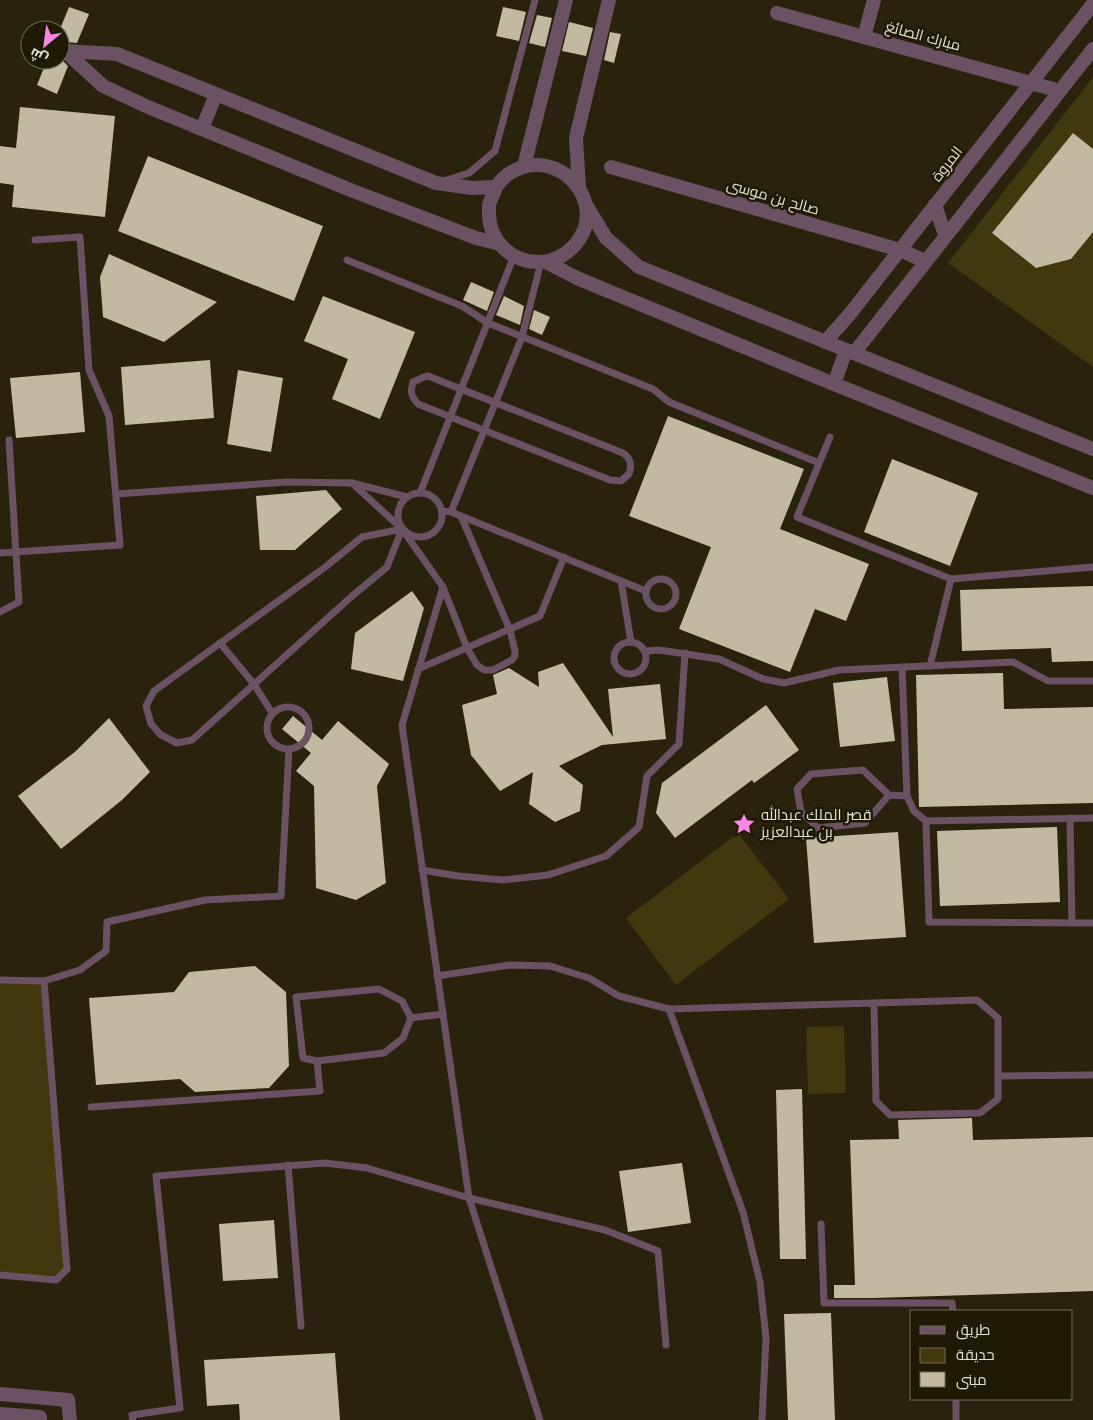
<svg xmlns="http://www.w3.org/2000/svg" width="1093" height="1420" viewBox="0 0 1093 1420" font-family="Helvetica,Cairo,sans-serif">
  <style>
    .green { fill: #42380d }
    .building { fill: #c1baa1 }
    .lines { fill: none; stroke-linecap: round; stroke-linejoin: round }
    .lane { stroke: #6a5164; stroke-width: 7 }
    .street { stroke: #6a5164; stroke-width: 14 }
    .labels { text-anchor: middle; stroke-width: 5; stroke-linejoin: round; paint-order: stroke }
    .street-label { font-size: 15px; fill: #e4e1d4; stroke: #1f1a05 }
    .poi-label { font-size: 15px; fill: #e4e1d4; stroke: #1f1a05; text-anchor: start }
  </style>
  <rect width="100%" height="100%" fill="#29230e"/>
  <g class="green">
    <polygon points="1093,77 1093,367 948,263"/>
    <polygon points="738,833 789,899 676,985 626,918"/>
    <polygon points="0,980 44,981 67,1269 56,1280 0,1275"/>
    <polygon points="844,1026 846,1093 808,1094 806,1027"/>
  </g>
  <g class="building">
    <polygon points="69,7 89,14 77,43 66,42 60,44 60,29"/>
    <polygon points="503,7 526,12 519,41 496,36"/>
    <polygon points="537,15 552,18 545,47 529,43"/>
    <polygon points="569,22 593,28 586,56 562,51"/>
    <polygon points="610,32 621,34 614,63 604,60"/>
    <polygon points="60,58 68,66 57,94 37,85 47,60 60,60"/>
    <polygon points="20,107 115,116 105,217 12,207 14,185 0,183 0,146 16,148"/>
    <polygon points="1073,133 1093,149 1093,232 1071,259 1036,268 992,233"/>
    <polygon points="148,156 323,226 294,301 118,231"/>
    <polygon points="109,254 217,302 164,342 103,317 100,277"/>
    <polygon points="471,282 494,292 487,311 463,300"/>
    <polygon points="323,296 415,332 380,419 332,399 348,359 304,341"/>
    <polygon points="504,296 524,306 520,325 496,315"/>
    <polygon points="534,310 550,317 542,335 529,329"/>
    <polygon points="210,360 214,418 125,425 121,367"/>
    <polygon points="238,370 283,378 271,452 227,444"/>
    <polygon points="80,372 85,432 16,438 10,378"/>
    <polygon points="668,416 804,469 780,529 869,564 846,621 815,609 790,672 679,629 711,547 629,516"/>
    <polygon points="892,459 978,493 950,566 864,532"/>
    <polygon points="326,490 342,509 295,550 260,550 256,496"/>
    <polygon points="1093,586 1093,661 1052,662 1051,648 962,651 960,590"/>
    <polygon points="412,591 424,608 403,681 351,669 355,633"/>
    <polygon points="563,663 613,737 608,689 660,684 666,739 602,745 559,766 583,785 580,811 555,822 529,804 533,772 500,791 471,755 462,705 497,694 493,675 509,668 539,687 538,672"/>
    <polygon points="1003,673 1004,709 1093,707 1093,803 919,807 916,675"/>
    <polygon points="887,677 895,741 840,747 833,683"/>
    <polygon points="766,705 799,750 754,783 752,780 675,838 656,813 662,783"/>
    <polygon points="293,716 322,740 338,721 389,764 377,786 386,883 356,900 316,888 314,786 296,771 311,753 282,729"/>
    <polygon points="109,718 150,772 122,800 61,849 18,796 76,751"/>
    <polygon points="1057,827 1060,902 940,906 937,831"/>
    <polygon points="898,832 906,937 814,943 806,838"/>
    <polygon points="255,966 286,992 289,1066 269,1088 195,1092 180,1079 96,1085 89,998 174,992 189,972"/>
    <polygon points="802,1089 806,1259 780,1259 776,1090"/>
    <polygon points="972,1118 973,1140 1093,1137 1093,1291 874,1298 834,1298 834,1285 855,1285 850,1140 899,1139 898,1120"/>
    <polygon points="682,1163 691,1223 628,1232 619,1171"/>
    <polygon points="274,1220 278,1278 223,1281 219,1224"/>
    <polygon points="831,1313 835,1420 788,1420 784,1314"/>
    <polygon points="335,1353 340,1420 240,1420 239,1404 207,1406 204,1360"/>
  </g>
  <g class="lines">
    <g class="lane">
      <polyline points="443,181 469,173 495,151 535,0"/>
      <polyline points="347,260 462,306 488,323 653,389 669,402 819,463"/>
      <path d="M428 376 623 453C631 458 632 466 629 474L621 481 610 480 418 404C411 396 410 392 413 382L424 377Z"/>
      <polyline points="830,437 797,517 951,579 1093,567"/>
      <polyline points="352,483 402,529 443,587 467,648 477,665 484,670 493,670 512,660 515,656 515,651 510,630 461,516"/>
      <circle cx="420" cy="515" r="22"/>
      <polyline points="420,493 514,256"/>
      <polyline points="116,494 287,482 352,483 407,497"/>
      <polyline points="442,511 451,512 646,591"/>
      <polyline points="451,512 522,337 541,262"/>
      <polygon points="402,529 387,567 351,597 192,740 177,743 161,735 151,724 146,706 154,691 324,568 362,537"/>
      <polyline points="0,553 120,545 109,416 89,370 80,237 35,240"/>
      <circle cx="661" cy="594" r="15"/>
      <polyline points="621,581 631,642"/>
      <polyline points="443,587 402,725 469,1198 540,1420"/>
      <polyline points="0,612 19,602 9,440"/>
      <circle cx="630" cy="658" r="16"/>
      <polyline points="220,643 254,684 272,713"/>
      <polyline points="645,651 659,650 719,659 763,679 784,683 839,670 1013,662 1048,681 1093,681"/>
      <polyline points="930,666 951,579"/>
      <polyline points="902,667 907,796 914,811 926,821 929,922 1092,923"/>
      <polyline points="418,669 540,616 564,557"/>
      <circle cx="288" cy="728" r="21"/>
      <polyline points="889,795 865,823 818,828 801,812 797,789 811,774 863,770 889,795 907,796"/>
      <polyline points="1070,818 1072,923"/>
      <polyline points="926,821 1093,818"/>
      <polyline points="422,870 458,876 503,880 548,875 606,856 639,827 647,776 679,744 685,653"/>
      <polyline points="437,976 510,965 550,966 589,978 619,996 669,1009 977,1000 998,1018 998,1099 980,1113 890,1115 876,1101 874,1003"/>
      <polyline points="0,980 44,981 80,970 106,951 107,922 205,900 281,896 289,749"/>
      <polyline points="669,1009 743,1212 760,1282 766,1338 762,1420"/>
      <polyline points="411,1018 403,1038 384,1053 317,1061 303,1058 296,997 379,989 402,1001 411,1018 443,1014"/>
      <polyline points="998,1076 1093,1075"/>
      <polyline points="91,1107 320,1091 317,1061"/>
      <polyline points="288,1165 301,1326"/>
      <polyline points="821,1224 824,1303 952,1303 953,1311"/>
      <polyline points="0,1275 56,1280 67,1269 44,981"/>
      <polyline points="956,1399 956,1420"/>
      <polyline points="133,1420 132,1415 180,1408 156,1176 325,1163 367,1168 469,1198 605,1230 658,1251 666,1345"/>
    </g>
    <g class="street">
      <polyline points="777,13 1060,91"/>
      <polyline points="864,37 874,0"/>
      <polyline points="202,129 216,94"/>
      <polyline points="524,166 566,0"/>
      <polyline points="611,167 900,250 925,261"/>
      <path d="M496 187C494 193 491 199 489 205 489 208 489 212 489 216 491 243 513 263 540 262 553 262 565 255 574 246 612 204 558 143 510 173 504 176 500 182 496 187L472 188 436 183 117 54 65 51 103 86 148 107 353 191 476 238 500 244"/>
      <polyline points="579,188 576,138 609,0"/>
      <polyline points="586,205 606,238 639,267 1093,449"/>
      <polyline points="935,205 945,235"/>
      <polyline points="546,262 579,279 834,384 1093,488"/>
      <polyline points="825,342 849,315 1093,4"/>
      <polyline points="854,353 1093,49"/>
      <polyline points="834,384 846,350"/>
      <polyline points="0,1394 68,1400 70,1420"/>
      <polyline points="0,1414 40,1417 40,1420"/>
    </g>
  </g>
  <defs>
    <g id="sight-bare" transform="scale(1.725)"><path d="M0-6L1.8-2.2L6-1.7L2.9 1.2L3.7 5.4L0 3.3L-3.7 5.4L-2.9 1.2L-6-1.7L-1.8-2.2Z" fill="#fb86e4" stroke="#1f1a05" stroke-width="2.5" paint-order="stroke"/></g>
  </defs>
  <g fill-rule="evenodd">
    <use href="#sight-bare" x="744" y="824"/>
  </g>
  <g class="labels">
    <g class="street-label">
      <text transform="translate(923 36) rotate(15)" y="5">مبارك الصائغ</text>
      <text transform="translate(947 164) rotate(-52)" y="5">المروة</text>
      <text transform="translate(773 197) rotate(16)" y="5">صالح بن موسى</text>
    </g>
    <g class="poi-label">
      <text x="761" y="820">قصر الملك عبدالله<tspan x="761" dy="17">بن عبدالعزيز</tspan></text>
    </g>
  </g>
  <rect x="910" y="1310" width="162" height="90" fill="#1f1a05" stroke="#6e6a58"/>
  <rect x="920" y="1326" width="25" height="8" fill="#6a5164" stroke="#6e6a58"/>
  <text x="956" y="1335" font-size="15" fill="#e4e1d4">طريق</text>
  <rect x="920" y="1348" width="25" height="15" fill="#42380d" stroke="#6e6a58"/>
  <text x="956" y="1360" font-size="15" fill="#e4e1d4">حديقة</text>
  <rect x="920" y="1372" width="25" height="15" fill="#c1baa1" stroke="#6e6a58"/>
  <text x="956" y="1385" font-size="15" fill="#e4e1d4">مبنى</text>
  <g transform="translate(45 45) rotate(209)"><circle r="24" fill="#1f1a05" stroke="#6e6a58"/>
  <path d="M0-4L9 19L0 12L-9 19Z" fill="#fb86e4"/>
  <text y="-8" font-size="14" font-weight="bold" text-anchor="middle" fill="#e4e1d4">ش</text>
  </g>
</svg>
